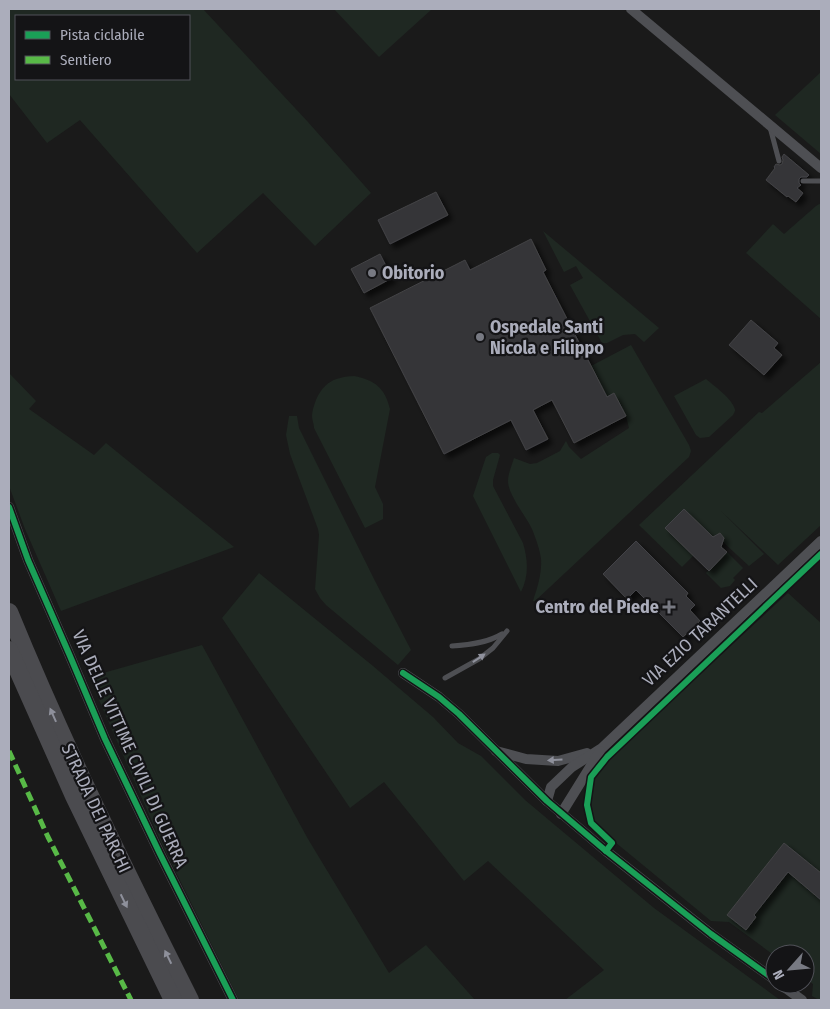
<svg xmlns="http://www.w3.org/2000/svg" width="830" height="1009" viewBox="0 0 830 1009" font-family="'Fira Sans Condensed',sans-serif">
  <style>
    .green { fill: #1f2822; fill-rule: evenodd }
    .building { fill: #363638; stroke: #434346; filter: url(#shadow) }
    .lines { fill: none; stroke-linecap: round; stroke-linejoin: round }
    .lane { stroke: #4e4f53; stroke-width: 5 }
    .street { stroke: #4e4f53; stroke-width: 10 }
    .highway { stroke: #4b4b4f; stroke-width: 18 }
    .quiet { stroke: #58b947; stroke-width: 5; stroke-dasharray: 10 5; stroke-linecap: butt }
    .cycleway-casing { stroke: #141416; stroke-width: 9 }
    .cycleway { stroke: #1a9f57; stroke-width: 6 }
    .oneway { fill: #8f919c }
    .oneway2 { fill: #8e909b }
    .poi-dot { fill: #787a83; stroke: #141416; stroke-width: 2 }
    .labels { text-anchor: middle; stroke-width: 4.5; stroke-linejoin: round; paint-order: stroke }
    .poi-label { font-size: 18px; font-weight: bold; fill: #abadbb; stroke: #141416; text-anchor: start }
    .street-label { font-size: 18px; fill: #abadbb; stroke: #141416 }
  </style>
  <defs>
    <filter id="shadow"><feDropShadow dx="4.5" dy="4.5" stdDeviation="2.5" flood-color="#0009"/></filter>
  </defs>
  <rect width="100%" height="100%" fill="#1a1a1a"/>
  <g class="green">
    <path d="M9 9H203L308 122 371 193 315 246 263 193 197 253 80 120 47 143 9 94ZM16 16H189V79H16Z"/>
    <polygon points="334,9 432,9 379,57"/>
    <polygon points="821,72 821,154 775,115"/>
    <polygon points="821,203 821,319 746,253 773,224 784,234 816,206"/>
    <polygon points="543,231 659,328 644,342 635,334 623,335 607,343 602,343 570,285 583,278 576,266 564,272"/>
    <path d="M631 345 689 445 691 451 689 457 535 601H533C537 588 542 574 541 559 540 550 536 539 532 529 526 516 508 495 508 481 508 474 512 465 514 458L530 464 537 463 560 451 566 441 569 447 581 459 629 428 626 416 614 394 607 397 591 366Z"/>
    <polygon points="821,362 821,525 778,565 721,511 764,554 749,566 723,542 724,538 721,534 718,534 713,538 684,509 665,528 694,555 682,567 639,525 759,412 762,413"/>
    <polygon points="9,373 36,401 29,409 94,455 106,443 234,547 61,611 25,529 9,486"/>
    <path d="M354 376C375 380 385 388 390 409L375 487 383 504V519L365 528 314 428C314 424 312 420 312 416 312 411 314 405 316 400 324 382 335 377 354 376Z"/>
    <path d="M706 379C713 385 731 398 734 407 736 411 735 411 733 415L709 437 700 438 696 435 674 396Z"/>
    <polygon points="289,416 297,416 299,428 375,581 411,650 398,665 326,605 320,598 315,589 319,535 318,529 290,454 286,435"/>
    <path d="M492 453H498L500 455 493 480V486L523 543C528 560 529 576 521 592L473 496 486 457Z"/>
    <polygon points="727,552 743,568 733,578 735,580 730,586 721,588 706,573"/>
    <polygon points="259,573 373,666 433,717 458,743 481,756 525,800 654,908 780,1000 565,1000 604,970 488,861 464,881 384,782 350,808 222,618"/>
    <path d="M788 593 821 623V1000H819L812 996 813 984 805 978V954H775V956L729 922 711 921 604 833 598 826 590 820 593 818C590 807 591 786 596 775 601 766 610 759 617 751Z"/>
    <polygon points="202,645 308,839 389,973 426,945 475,1000 239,1000 161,842 89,677"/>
  </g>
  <g class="building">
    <polygon points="784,154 809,175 807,177 801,177 799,179 799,183 801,185 797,188 803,193 796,202 788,196 787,197 766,180 775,168 774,167 776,164 780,165 782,164 783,160 782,157"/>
    <polygon points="436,192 448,215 390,244 378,220"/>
    <polygon points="531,239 546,270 543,272 607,397 614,393 626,416 574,443 552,400 533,410 548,439 526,450 511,420 444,454 370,308 465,260 470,270"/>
    <polygon points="380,254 392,278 364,293 351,269"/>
    <polygon points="751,320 778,343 774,348 782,355 764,375 729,345"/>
    <polygon points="684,509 713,537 720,533 724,538 721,547 727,552 709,571 665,528"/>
    <polygon points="636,541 688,593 686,596 695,605 690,610 700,621 683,637 636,590 627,599 603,574"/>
    <polygon points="784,843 821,873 821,900 788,872 754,915 756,917 746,930 727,915"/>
  </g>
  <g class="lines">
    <g class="lane">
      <polyline points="770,127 779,161"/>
      <polyline points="803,181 821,181"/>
      <path d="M452 646C469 645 487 643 502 634"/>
      <polyline points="445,678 479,659 493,648 507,631"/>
    </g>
    <g class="street">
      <polyline points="631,9 821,168"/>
      <polyline points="9,507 28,560 70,656 105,739 160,854 233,1000"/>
      <polyline points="403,673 439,697 459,714 547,801 606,851 711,934 775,980"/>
      <polyline points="496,751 526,759 558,761 587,753"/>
      <polyline points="547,801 551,787 572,767 602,748 821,541"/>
      <polyline points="561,814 600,751"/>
      <polyline points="780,984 802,1000"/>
    </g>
    <g class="highway">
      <path d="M9 612C63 744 126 873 190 1000"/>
      <polyline points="9,650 74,796 173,1000"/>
    </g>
    <polyline class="quiet" points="9,751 48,837 131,1000"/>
    <g class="cycleway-casing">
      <g id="cycleway">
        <polyline points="9,507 28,560 70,656 105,739 160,854 233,1000"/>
        <polyline points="403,673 439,697 459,714 547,801 606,851 711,934 775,980"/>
        <polyline points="606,851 612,843 591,823 587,805 591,777 607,757 821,554"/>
      </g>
    </g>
    <use href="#cycleway" class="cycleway"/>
  </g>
  <defs><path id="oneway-solid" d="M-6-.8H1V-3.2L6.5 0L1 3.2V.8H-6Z" transform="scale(1.25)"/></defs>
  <g class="oneway">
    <use href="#oneway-solid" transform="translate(479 658) rotate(-34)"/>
    <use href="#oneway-solid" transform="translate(555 760) rotate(177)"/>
  </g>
  <g class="oneway2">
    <use href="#oneway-solid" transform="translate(53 715) rotate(-114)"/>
    <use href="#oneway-solid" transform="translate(124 901) rotate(64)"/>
    <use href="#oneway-solid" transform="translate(168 957) rotate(-116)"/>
  </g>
  <g class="poi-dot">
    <circle cx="372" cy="273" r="5"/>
    <circle cx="480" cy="337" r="5"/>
    <path d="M666.5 599.5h5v5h5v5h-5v5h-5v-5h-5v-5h5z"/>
  </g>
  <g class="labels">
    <g class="poi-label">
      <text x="382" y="279">Obitorio</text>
      <text x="490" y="333">Ospedale Santi<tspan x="490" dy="21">Nicola e Filippo</tspan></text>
      <text x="659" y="613" text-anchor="end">Centro del Piede</text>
    </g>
    <g class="street-label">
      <text transform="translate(700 632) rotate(-43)" y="6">VIA EZIO TARANTELLI</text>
      <text transform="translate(130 749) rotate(66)" y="6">VIA DELLE VITTIME CIVILI DI GUERRA</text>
      <text transform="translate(96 808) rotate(65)" y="6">STRADA DEI PARCHI</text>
    </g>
  </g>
  <rect width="830" height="1009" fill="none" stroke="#abadbb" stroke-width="20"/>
  <rect x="15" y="15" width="175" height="65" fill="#141416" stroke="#505158"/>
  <rect x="25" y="31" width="25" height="8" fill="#1a9f57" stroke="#505158"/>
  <text x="60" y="40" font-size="15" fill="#abadbb">Pista ciclabile</text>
  <rect x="25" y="56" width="25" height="8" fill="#58b947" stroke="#505158"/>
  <text x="60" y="65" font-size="15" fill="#abadbb">Sentiero</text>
  <g transform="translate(790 969) rotate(243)"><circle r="24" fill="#141416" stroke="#505158"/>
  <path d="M0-4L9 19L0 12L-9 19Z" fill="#787a83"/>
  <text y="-8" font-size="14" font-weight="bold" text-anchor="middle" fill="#abadbb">N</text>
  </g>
</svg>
